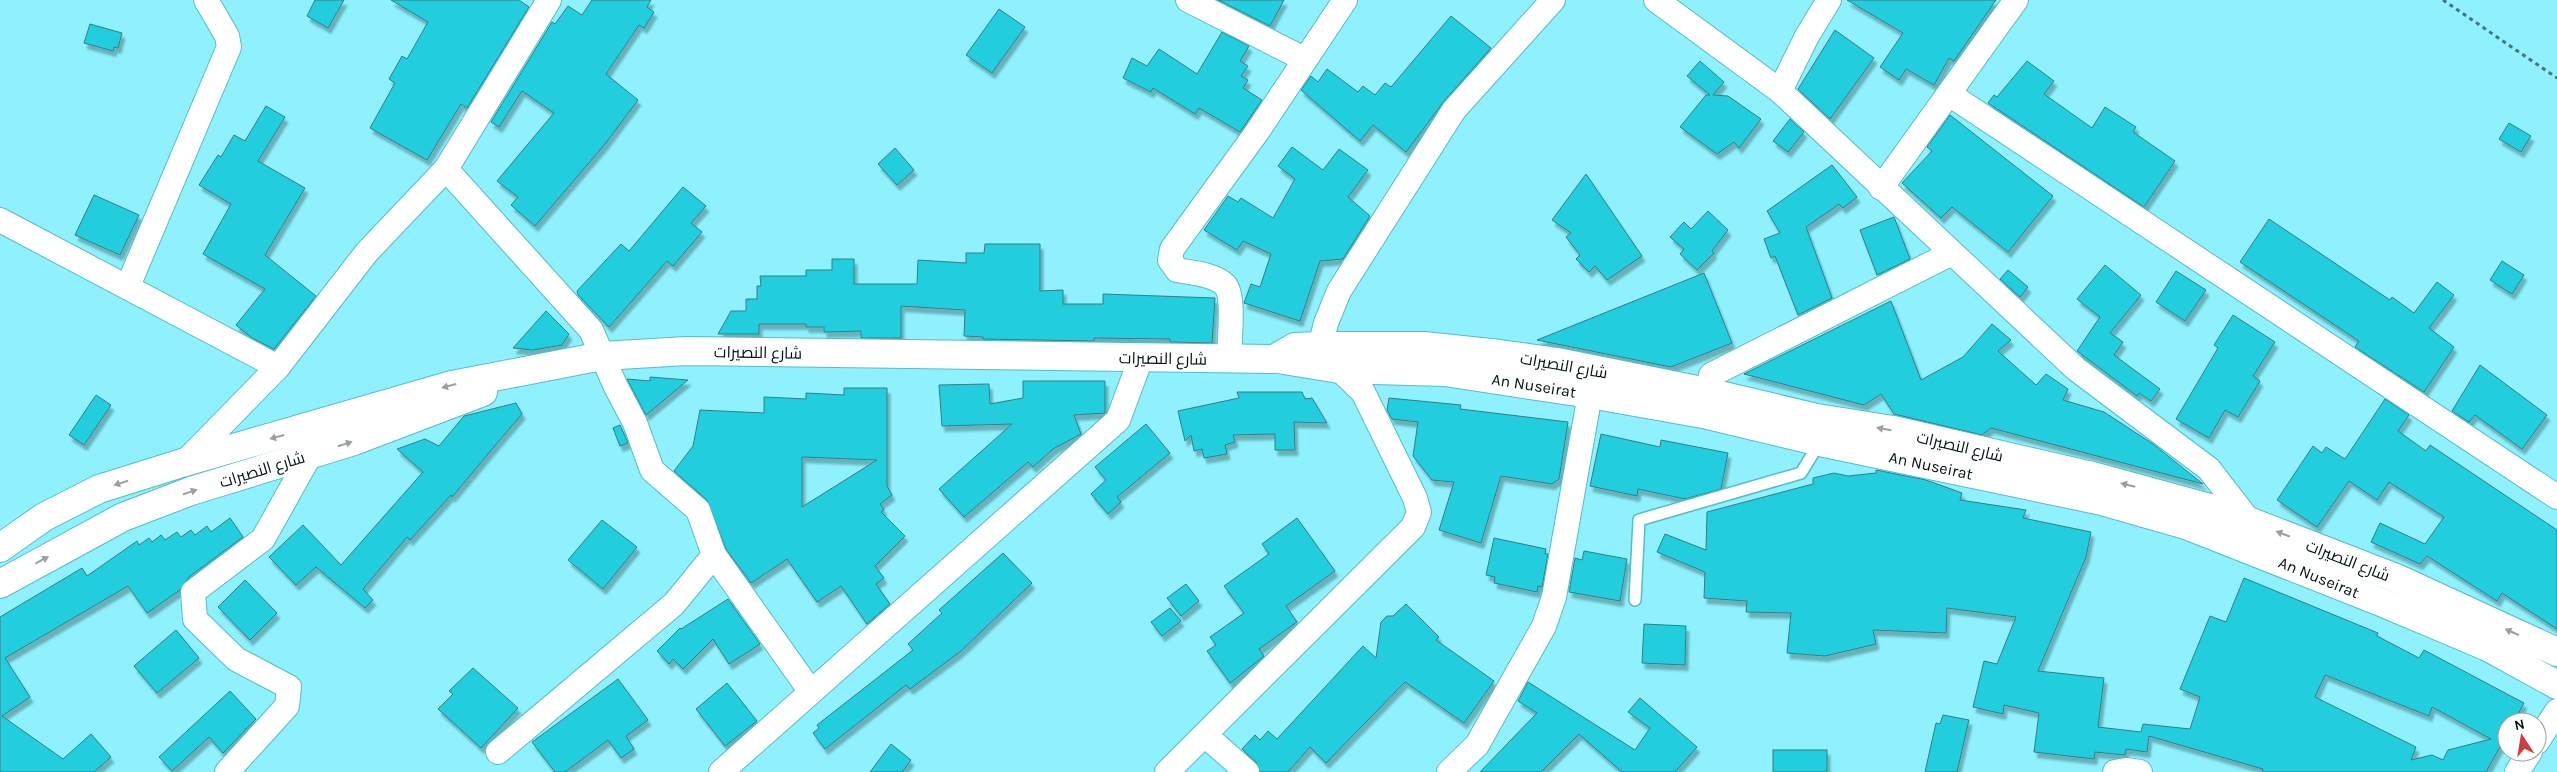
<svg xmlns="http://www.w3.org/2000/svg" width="2557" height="772" viewBox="0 0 2557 772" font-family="Karla,Cairo,sans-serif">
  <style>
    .building { fill: #24cede; stroke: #307e86; fill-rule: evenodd; filter: url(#shadow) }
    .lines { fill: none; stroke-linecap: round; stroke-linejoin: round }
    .service-casing { stroke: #57bcc7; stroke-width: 14 }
    .minor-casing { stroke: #57bcc7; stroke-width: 26 }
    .secondary-casing { stroke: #57bcc7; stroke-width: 30 }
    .path { stroke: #40767d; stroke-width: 3; stroke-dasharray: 4 4; stroke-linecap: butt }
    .service { stroke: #fff; stroke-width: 11 }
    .minor { stroke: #fff; stroke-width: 24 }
    .secondary { stroke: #fff; stroke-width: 28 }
    .oneway { fill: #99a0a1 }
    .labels { text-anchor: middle; stroke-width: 4; stroke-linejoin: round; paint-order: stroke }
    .street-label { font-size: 16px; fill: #001113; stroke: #fff }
  </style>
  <defs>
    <filter id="shadow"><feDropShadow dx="3" dy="5.5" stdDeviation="1" flood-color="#0004"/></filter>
  </defs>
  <rect width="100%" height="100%" fill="#8ef1fd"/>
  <g class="building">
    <polygon points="315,0 344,0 328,28 307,16"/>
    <polygon points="391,0 519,0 529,7 467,108 461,104 427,160 370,128 395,83 389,79 402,56 407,59 428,22"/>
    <polygon points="592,0 651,0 647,7 654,12 644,28 639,25 606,74 638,100 605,144 535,226 511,205 518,197 497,181 554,113 522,91 499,127 491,122 552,22 555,24 568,6 582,15"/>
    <polygon points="1218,0 1284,0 1270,26"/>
    <polygon points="1847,0 1996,0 1954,61 1949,58 1934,85 1906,69 1899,80 1880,67 1903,33"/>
    <polygon points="999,9 1025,27 992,73 966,55"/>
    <polygon points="1451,16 1491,48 1444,101 1406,152 1373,125 1360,141 1301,90 1311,76 1318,82 1327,69 1358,92 1363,86 1375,95 1385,83 1391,87"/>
    <polygon points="90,24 122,33 118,48 114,47 113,51 84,43"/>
    <polygon points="1835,30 1874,58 1830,119 1798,89"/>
    <polygon points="1222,32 1249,46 1240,61 1248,66 1241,76 1248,80 1243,88 1262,100 1240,132 1199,108 1195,114 1153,88 1151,92 1123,78 1132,58 1147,66 1159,49 1197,74"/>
    <polygon points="1700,61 1724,82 1713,95 1728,96 1761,119 1739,148 1734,142 1717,154 1680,127 1706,95 1710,95 1687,76"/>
    <polygon points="2027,61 2054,81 2044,94 2092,128 2105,107 2136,127 2133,132 2175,161 2144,207 1988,103 1994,95 1997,97"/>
    <polygon points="266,106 285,117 258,161 305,188 265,255 316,296 274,349 252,338 236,325 265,289 203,254 231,204 199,185 218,155 221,157 234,135 245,141"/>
    <polygon points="1950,115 2053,196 2008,252 1952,207 1941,218 1902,183 1932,151 1927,147"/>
    <polygon points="1790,119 1804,132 1788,152 1773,141"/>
    <polygon points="2509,123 2531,136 2521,152 2499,139"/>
    <polygon points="1292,147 1323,170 1339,149 1368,170 1348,197 1370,216 1343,259 1320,261 1300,321 1244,303 1251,284 1260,287 1271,254 1243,241 1237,250 1204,230 1228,196 1238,202 1241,198 1273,218 1295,179 1278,166"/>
    <polygon points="895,148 914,170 897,185 878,164"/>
    <polygon points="1832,165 1857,197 1843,208 1839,204 1806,227 1832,298 1798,315 1775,256 1771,258 1764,239 1780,233 1767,211"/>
    <polygon points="1586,174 1642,256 1607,280 1595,266 1589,272 1576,259 1580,255 1566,237 1571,233 1552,220"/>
    <polygon points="683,187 706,206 691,223 702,232 673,266 667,261 609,327 578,295 577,291 621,244 629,251"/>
    <polygon points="94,195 139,215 120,255 75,235"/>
    <polygon points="1708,211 1728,230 1712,251 1714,253 1697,270 1680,254 1684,249 1670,237 1684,222 1691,229"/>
    <polygon points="1894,217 1910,259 1877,275 1860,230"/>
    <polygon points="2269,219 2390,300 2392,297 2414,313 2437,282 2454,295 2429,328 2454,347 2424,392 2355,347 2359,341 2240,262"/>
    <polygon points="985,244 1040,244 1040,291 1063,290 1063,304 1103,304 1103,294 1215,298 1212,343 1170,342 1170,339 1094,338 1094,341 983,339 983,337 964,336 965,310 901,306 901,338 861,338 861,331 824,332 824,327 806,327 806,324 759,324 759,334 718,334 731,311 746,311 746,299 757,299 757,286 761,286 760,276 806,276 806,270 832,270 832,259 854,259 854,284 917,284 918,260 966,263 966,253 984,253"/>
    <polygon points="2502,261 2524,275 2512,294 2490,280"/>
    <polygon points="2105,265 2141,295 2110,333 2123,342 2114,355 2160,389 2151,401 2139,393 2137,396 2077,351 2100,317 2077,299"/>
    <polygon points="2008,270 2028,287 2020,297 2000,279"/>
    <polygon points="2176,271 2206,290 2185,321 2156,302"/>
    <polygon points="1704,273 1732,343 1671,367 1537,340"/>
    <polygon points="1891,301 1921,380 1963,357 1992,324 2011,340 1998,351 2036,385 2046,374 2068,389 2063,400 2104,412 2153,444 2203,484 1991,428 1982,435 1894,414 1881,394 1864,405 1744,374"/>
    <polygon points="546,311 569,334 562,345 533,350 513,348"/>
    <polygon points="2233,315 2275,342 2253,376 2260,381 2238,417 2225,410 2209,438 2176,419 2218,348 2214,345"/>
    <polygon points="2480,365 2547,415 2522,449 2475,415 2469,422 2452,411"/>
    <polygon points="650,377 688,380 646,415 627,379 650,381"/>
    <polygon points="1023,381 1105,381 1105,413 1074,415 1081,434 1053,449 1033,467 1028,462 964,517 939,489 1012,424 942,426 939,385 989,384 990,404 1023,398"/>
    <path d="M844 388H887V486L892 495 880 504 884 510 881 512 905 536 875 566 884 578 876 584 890 604 867 624 841 586 817 602 787 559 751 583 726 549 707 500 674 471 693 446 700 410 764 413V397L806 399V393L844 395ZM802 457 877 460 802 507Z"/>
    <polygon points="1237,392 1302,392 1305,399 1312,398 1327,423 1294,422 1295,450 1275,450 1275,434 1233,435 1235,442 1225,445 1227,454 1204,458 1202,449 1194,451 1191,435 1185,441 1178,411 1239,398"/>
    <polygon points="96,395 111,405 84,445 69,435"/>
    <polygon points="1389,398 1461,405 1460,409 1568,422 1559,479 1552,484 1501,476 1481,543 1439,530 1454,482 1432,480 1413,456 1418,422 1392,419 1387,410"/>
    <polygon points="2385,399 2409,415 2398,431 2426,451 2430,445 2557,530 2557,629 2502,593 2497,601 2427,556 2420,564 2371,542 2380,523 2425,544 2444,517 2389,482 2377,500 2349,481 2317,527 2277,500 2313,446 2322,453 2326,447 2345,459"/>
    <polygon points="516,403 522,414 498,442 452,497 451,495 410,540 407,537 363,589 373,600 365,608 316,567 296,585 269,557 303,525 341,565 423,472 397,449 425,439 439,446 464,416"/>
    <polygon points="1146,424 1170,453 1117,497 1121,502 1108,514 1091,494 1106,480 1095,467"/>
    <polygon points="620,425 628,443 620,446 613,428"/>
    <polygon points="1601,434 1660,447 1661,440 1728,453 1721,489 1685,499 1638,489 1637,496 1590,486"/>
    <path d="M1876 470 1926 480 1962 493 1960 500 2026 510 2023 518 2091 532 2086 557 2038 671 2104 678 2098 727 2141 732 2143 724 2190 729 2200 697 2180 689 2210 616 2226 622 2244 578 2378 633 2377 636 2419 658 2424 650 2524 703 2514 722H2507V734L2486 772H2262L2263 769 2149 736 2147 752 2126 749 2125 755 2095 752 2094 759 2034 752 2039 713 2004 705 2003 714 1973 707 1984 661 1997 664 2016 617 1947 608 1946 633 1873 630 1876 644 1825 656 1787 653 1791 613 1746 612 1747 601 1704 598 1705 572 1657 552 1665 534 1706 550 1707 512 1813 484V478L1834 473 1848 476 1876 473ZM2325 675 2429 716 2432 707 2491 739 2448 750 2443 760 2432 755 2411 760 2416 747 2315 697Z"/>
    <polygon points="230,518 243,537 190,576 180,590 147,613 128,586 5,658 30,697 2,716 63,759 91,734 111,757 94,772 0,772 0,617 82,568 87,576 137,541 139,545 149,538 152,542 161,535 165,540 177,532 181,537 191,530 195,535 207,526 211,532"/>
    <polygon points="1297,518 1335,571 1286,606 1297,622 1259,649 1264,656 1230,683 1207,651 1216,645 1210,637 1244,613 1224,586 1269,554 1262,544"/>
    <polygon points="602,520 637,547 603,589 568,560"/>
    <polygon points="1494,538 1546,549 1545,554 1548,554 1542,587 1538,586 1537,592 1494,583 1495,577 1486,575"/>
    <polygon points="1584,551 1627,559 1620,601 1569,592 1575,558 1582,560"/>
    <polygon points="1003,553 1032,583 961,651 910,689 906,685 825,749 813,733 819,728 817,725 913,650 908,644 942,613 939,610"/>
    <polygon points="245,580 277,613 250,640 218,607"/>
    <polygon points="1186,584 1199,601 1181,616 1167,598"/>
    <polygon points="728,599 760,644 729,664 713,639 683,669 673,659 669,664 657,651 680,628 681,629"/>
    <polygon points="1406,604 1439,637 1436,640 1494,681 1464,723 1405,682 1326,763 1310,747 1288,772 1260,772 1256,762 1242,749 1255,735 1260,740 1268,731 1277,739 1363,646 1376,658 1381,622 1387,616 1393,616"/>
    <polygon points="1170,608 1181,621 1162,636 1151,622"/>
    <polygon points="1644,624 1686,626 1685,665 1642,663"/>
    <polygon points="176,630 199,658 157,693 134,666"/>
    <polygon points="473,668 518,708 481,748 438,709 453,694 449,691"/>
    <polygon points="618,679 648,720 626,736 634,749 621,758 608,740 565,772 555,772 532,742"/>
    <polygon points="1528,682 1635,750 1650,728 1628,712 1640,698 1697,747 1675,772 1622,772 1579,734 1541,772 1480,772 1537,713 1518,701"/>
    <polygon points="727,683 757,721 725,746 696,709"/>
    <polygon points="230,691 256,719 223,753 209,737 172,771 159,757"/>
    <polygon points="1943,715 1969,720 1957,772 1925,772 1936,723 1940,724"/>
    <polygon points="891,744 911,760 902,772 870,772"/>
    <rect x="1773" y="750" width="54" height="22"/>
  </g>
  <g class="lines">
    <g class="service-casing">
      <polyline id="service" points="1635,600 1639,520 1801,473 1820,442"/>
    </g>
    <g class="minor-casing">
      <g id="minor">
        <polyline points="1188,0 1304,59"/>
        <polyline points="1656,0 1780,91 2076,369 2209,469 2253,526"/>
        <polyline points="1780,91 1807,36 1829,0"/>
        <polyline points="1949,94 2557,497"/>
        <polyline points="446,169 591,330 615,385 635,423 652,470 698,510 714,555 674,604 498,752"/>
        <polyline points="1881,188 2016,0"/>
        <polyline points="0,220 278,367"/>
        <polyline points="128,286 229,47 227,36 206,0"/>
        <path d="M1229 359C1229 343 1235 296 1225 285 1214 274 1192 273 1177 270L1170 260 1172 249 1257 132 1345 0"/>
        <polyline points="1316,363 1326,323 1339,291 1454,110 1553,0"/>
        <polyline points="1704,410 1711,375 1952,253"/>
        <polyline points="185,462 278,367 367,252 446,169 549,0"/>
        <polyline points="714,555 811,692"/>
        <polyline points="1205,735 1247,772"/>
        <polyline points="2537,742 2557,711"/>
        <polyline points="227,772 287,706 289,687 236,659 195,619 193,592 263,539 310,455"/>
        <polyline points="721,772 1118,420 1141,358"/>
        <polyline points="1167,772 1413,527 1419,512 1415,498 1363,392 1339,369"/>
        <polyline points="1449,772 1477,745 1544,626 1554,597 1590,394"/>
        <polyline points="2115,772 2126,770 2140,772"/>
        <polyline points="2517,772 2530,752"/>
      </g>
    </g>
    <g class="secondary-casing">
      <g id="secondary">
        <polyline points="1284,360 1339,369 1445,372 1590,394 1703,414 1820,442 2102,501 2186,525 2381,602 2488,647 2557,685"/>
        <polyline points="0,548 44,517 99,489 185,462 452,385 602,356 686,351 1274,359 1295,347 1320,346 1424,346 1500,354 1557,362 1707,392 1817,418 1893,430 2096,477 2228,513 2396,578 2557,652"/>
        <polyline points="0,584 123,517 191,491 354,441 483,392"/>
      </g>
    </g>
    <polyline class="path" points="2443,0 2557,78"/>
    <use href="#service" class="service"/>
    <use href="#minor" class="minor"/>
    <use href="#secondary" class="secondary"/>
  </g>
  <defs><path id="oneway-solid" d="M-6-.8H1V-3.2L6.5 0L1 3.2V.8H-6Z" transform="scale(1.25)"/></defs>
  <g class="oneway">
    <use href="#oneway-solid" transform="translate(449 386) rotate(165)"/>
    <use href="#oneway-solid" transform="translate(1884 429) rotate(-170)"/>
    <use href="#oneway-solid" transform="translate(277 437) rotate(165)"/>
    <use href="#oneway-solid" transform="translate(345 444) rotate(-17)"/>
    <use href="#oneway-solid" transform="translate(121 483) rotate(162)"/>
    <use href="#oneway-solid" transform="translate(2128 485) rotate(-166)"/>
    <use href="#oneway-solid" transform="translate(190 492) rotate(-19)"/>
    <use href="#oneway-solid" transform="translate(2283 534) rotate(-159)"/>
    <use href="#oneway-solid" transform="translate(42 560) rotate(-28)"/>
    <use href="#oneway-solid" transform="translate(2512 632) rotate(-156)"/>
  </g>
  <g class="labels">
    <g class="street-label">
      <text transform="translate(758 352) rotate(1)" y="6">شارع النصيرات</text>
      <text transform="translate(1163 358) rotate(1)" y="6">شارع النصيرات</text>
      <text transform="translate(1564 365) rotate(10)" y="6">شارع النصيرات</text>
      <text transform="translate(1534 385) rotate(9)" y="6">An Nuseirat</text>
      <text transform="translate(1960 446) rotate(13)" y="6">شارع النصيرات</text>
      <text transform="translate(1931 465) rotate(12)" y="6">An Nuseirat</text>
      <text transform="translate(262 469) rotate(-17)" y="6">شارع النصيرات</text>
      <text transform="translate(2348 560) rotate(21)" y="6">شارع النصيرات</text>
      <text transform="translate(2319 577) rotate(22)" y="6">An Nuseirat</text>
    </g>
  </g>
  <g transform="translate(2522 737) rotate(348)"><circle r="24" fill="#ffffff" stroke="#99a0a1"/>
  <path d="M0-4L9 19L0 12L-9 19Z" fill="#cd3e3d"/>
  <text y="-8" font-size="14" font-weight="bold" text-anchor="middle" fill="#001113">N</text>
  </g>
</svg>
